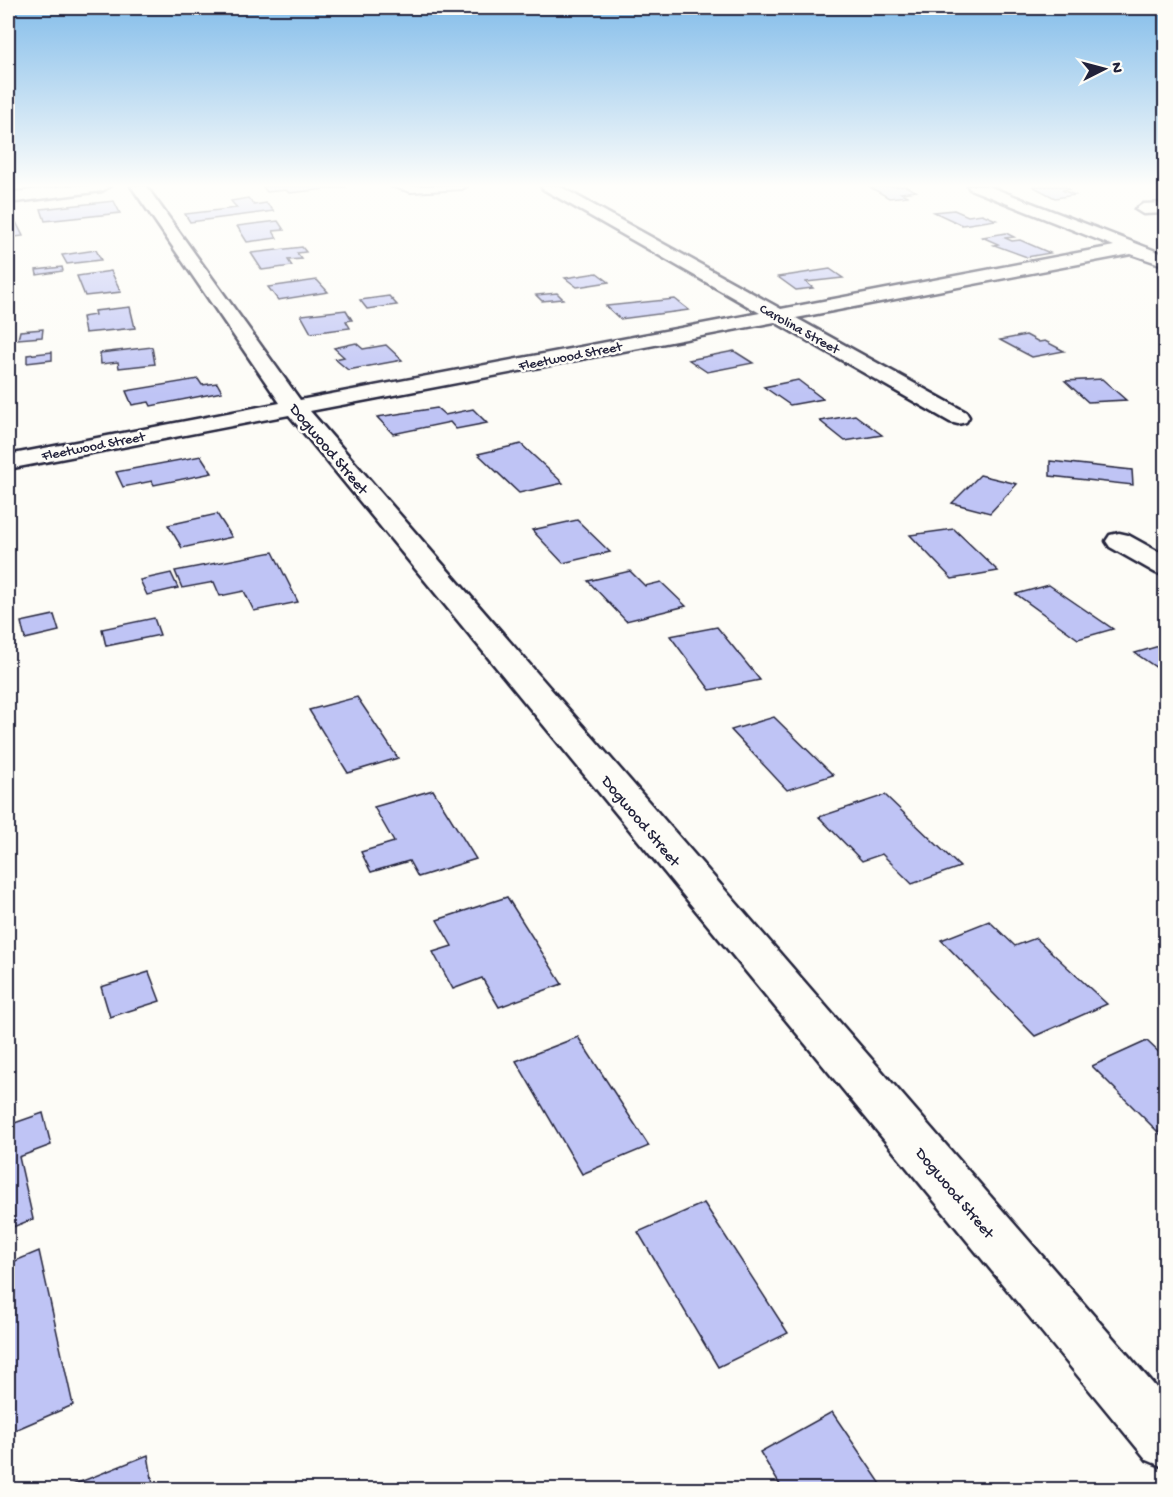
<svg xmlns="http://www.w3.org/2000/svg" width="1173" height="1497" viewBox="0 0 1173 1497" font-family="'Gochi Hand',sans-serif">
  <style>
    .building { fill: #bfc4f5; stroke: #22223b; stroke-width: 1.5 }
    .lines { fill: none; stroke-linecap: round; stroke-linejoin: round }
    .lane-casing { stroke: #22223b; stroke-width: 4 }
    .street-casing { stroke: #22223b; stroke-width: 5 }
    .primary-casing { stroke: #22223b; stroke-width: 5 }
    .lane { fill: #fdfcf7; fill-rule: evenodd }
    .street { fill: #fdfcf7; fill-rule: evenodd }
    .primary { fill: #fdfcf7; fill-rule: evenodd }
    .labels { text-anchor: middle; stroke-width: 5; stroke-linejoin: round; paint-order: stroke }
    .far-street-label { font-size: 14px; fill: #22223b; stroke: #fdfcf7 }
    .street-label { font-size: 16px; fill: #22223b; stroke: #fdfcf7 }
  </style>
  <rect width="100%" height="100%" fill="#fdfcf7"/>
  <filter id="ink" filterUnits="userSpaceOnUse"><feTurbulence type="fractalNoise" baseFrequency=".0167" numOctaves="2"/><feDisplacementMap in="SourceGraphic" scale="12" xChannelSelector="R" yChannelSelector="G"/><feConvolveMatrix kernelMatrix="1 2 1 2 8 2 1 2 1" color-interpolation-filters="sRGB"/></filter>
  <g filter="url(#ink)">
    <g class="building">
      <polygon points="262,186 345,186 346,187 289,193 286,190 267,192"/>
      <polygon points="888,186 905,186 916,191 901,193 907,196 889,198 870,187"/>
      <polygon points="1032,186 1062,186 1070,189 1062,190 1075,195 1055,198"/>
      <polygon points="248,198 254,205 266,203 274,211 190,222 185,214 237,208 231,201"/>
      <polygon points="114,201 120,213 45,221 41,209"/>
      <polygon points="954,210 968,216 982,214 996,220 962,225 934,212"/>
      <polygon points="14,218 23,236 8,238 8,219"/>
      <polygon points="278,221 284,230 273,231 277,238 247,242 237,226"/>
      <polygon points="1006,233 1014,237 1005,238 1012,241 1020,240 1050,253 1027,257 994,245 998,244 982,237"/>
      <polygon points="302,247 306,252 297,253 302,259 288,260 292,266 262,270 251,253"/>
      <polygon points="96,250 101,260 67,264 62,255"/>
      <polygon points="62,267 63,271 37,275 36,270"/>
      <polygon points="830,269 843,278 806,282 813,288 796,290 778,277"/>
      <polygon points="111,271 121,292 85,296 77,276"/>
      <polygon points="597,273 609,282 577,287 565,278"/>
      <polygon points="317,280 328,292 278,300 268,287"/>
      <polygon points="557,293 563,299 542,301 536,295"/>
      <polygon points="389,296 397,305 367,309 360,300"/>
      <polygon points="675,299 689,310 620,319 606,306"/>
      <polygon points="130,307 135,328 85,333 82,317 95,315 94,311"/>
      <polygon points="346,310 352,320 346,321 350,328 311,333 301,315"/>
      <polygon points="43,329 42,337 18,339 20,331"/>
      <polygon points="1026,335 1039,342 1045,341 1064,351 1032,357 1000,340"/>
      <polygon points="356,343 363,349 386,345 402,360 348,370 335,359 344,357 334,348"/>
      <polygon points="152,347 155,364 119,368 118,362 101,364 100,353"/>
      <polygon points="734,351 753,363 707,372 689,360"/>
      <polygon points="52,352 52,360 27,363 27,355"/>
      <polygon points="198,379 202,385 217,383 222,392 151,406 149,402 132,405 126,391"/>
      <polygon points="1102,379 1126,400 1088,402 1065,381"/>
      <polygon points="798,380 823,399 790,405 764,387"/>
      <polygon points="437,408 445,415 473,409 487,423 456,429 450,422 393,434 377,417"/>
      <polygon points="855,415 882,435 845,441 820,421"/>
      <polygon points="521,444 563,483 519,493 478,454"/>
      <polygon points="201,456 212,473 154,485 152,481 123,487 116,472"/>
      <polygon points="1050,461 1132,470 1133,485 1050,476"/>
      <polygon points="980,475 1017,484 990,513 952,503"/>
      <polygon points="217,514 232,537 182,548 168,525"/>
      <polygon points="577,520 610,552 563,563 532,530"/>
      <polygon points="954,529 998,571 952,579 910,535"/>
      <polygon points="273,552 298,602 254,611 244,591 220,596 214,582 182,588 175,571"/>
      <polygon points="630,571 645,586 661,582 686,606 626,621 588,581"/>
      <polygon points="171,573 178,588 147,595 140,580"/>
      <polygon points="1049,585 1113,629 1078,639 1016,594"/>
      <polygon points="54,615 59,631 25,639 21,622"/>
      <polygon points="154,618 160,635 106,646 102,629"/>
      <polygon points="717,627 760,680 710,690 670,636"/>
      <polygon points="1166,644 1166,674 1135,653"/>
      <polygon points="357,697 398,758 348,773 309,710"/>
      <polygon points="774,717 833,775 787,790 731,730"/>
      <polygon points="433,790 476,859 418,877 409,861 371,872 361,852 394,842 374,807"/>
      <polygon points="885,795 960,867 912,884 882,854 862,861 819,817"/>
      <polygon points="507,897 562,984 499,1007 482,978 453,989 433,952 452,946 437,920"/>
      <polygon points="989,921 1015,946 1036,938 1107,1004 1035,1036 941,940"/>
      <polygon points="149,972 160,1001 110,1017 101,987"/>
      <polygon points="578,1037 649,1146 582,1174 516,1061"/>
      <polygon points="1147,1041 1166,1059 1166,1140 1092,1066"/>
      <polygon points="43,1113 51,1145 19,1157 33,1219 8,1229 8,1119 9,1125"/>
      <polygon points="704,1203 788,1333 718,1367 638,1232"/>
      <polygon points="39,1251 73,1405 8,1433 8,1264"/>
      <polygon points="832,1412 885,1490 783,1490 760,1452"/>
      <polygon points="148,1455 154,1490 60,1490"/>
    </g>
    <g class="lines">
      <g class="lane-casing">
        <polygon id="lane" points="390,186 467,186 462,189 411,192"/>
      </g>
      <g class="street-casing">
        <g id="street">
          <polygon points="131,186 146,186 300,400 760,313 543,189 541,186 559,186 781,309 1114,246 970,189 968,186 988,186 1166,255 1166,266 1131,254 796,318 966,412 969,417 966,422 958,424 950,422 775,322 310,411 1166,1399 1166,1468 1147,1460 289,415 8,469 8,455 280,403"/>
          <polygon points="1166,203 1166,213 1143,214 1135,209 1143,204"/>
          <polygon points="1119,533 1128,535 1166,556 1166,575 1156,573 1110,547 1106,541 1110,535"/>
        </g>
      </g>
      <g class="primary-casing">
        <polygon id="primary" points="68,186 110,186 102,191 8,203 8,193"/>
      </g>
      <use href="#lane" class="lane"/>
      <use href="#street" class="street"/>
      <use href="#primary" class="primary"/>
    </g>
  </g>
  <linearGradient id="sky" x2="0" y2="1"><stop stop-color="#84bdea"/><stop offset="0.47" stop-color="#fefefb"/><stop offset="1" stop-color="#fefefb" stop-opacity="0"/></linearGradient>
  <rect width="1173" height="395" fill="url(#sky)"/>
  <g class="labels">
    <g class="far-street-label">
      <text transform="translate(800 328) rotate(29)" y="5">Carolina Street</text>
      <text transform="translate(570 355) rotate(-11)" y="5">Fleetwood Street</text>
      <text transform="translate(93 445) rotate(-11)" y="5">Fleetwood Street</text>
    </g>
    <g class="street-label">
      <text transform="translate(330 448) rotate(50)" y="6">Dogwood Street</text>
      <text transform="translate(642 820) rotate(50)" y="6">Dogwood Street</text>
      <text transform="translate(956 1192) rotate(50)" y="6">Dogwood Street</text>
    </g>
  </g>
  <rect width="1173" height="1497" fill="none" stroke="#fdfcf7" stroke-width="30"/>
  <rect x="15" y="15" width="1143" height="1467" fill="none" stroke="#22223b" stroke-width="2" filter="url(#ink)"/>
  <g transform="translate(1104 69) rotate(84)" stroke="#fdfcf7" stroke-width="4.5" paint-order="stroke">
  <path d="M0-4.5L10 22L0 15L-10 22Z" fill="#22223b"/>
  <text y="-9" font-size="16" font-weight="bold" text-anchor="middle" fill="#22223b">N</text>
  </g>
</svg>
